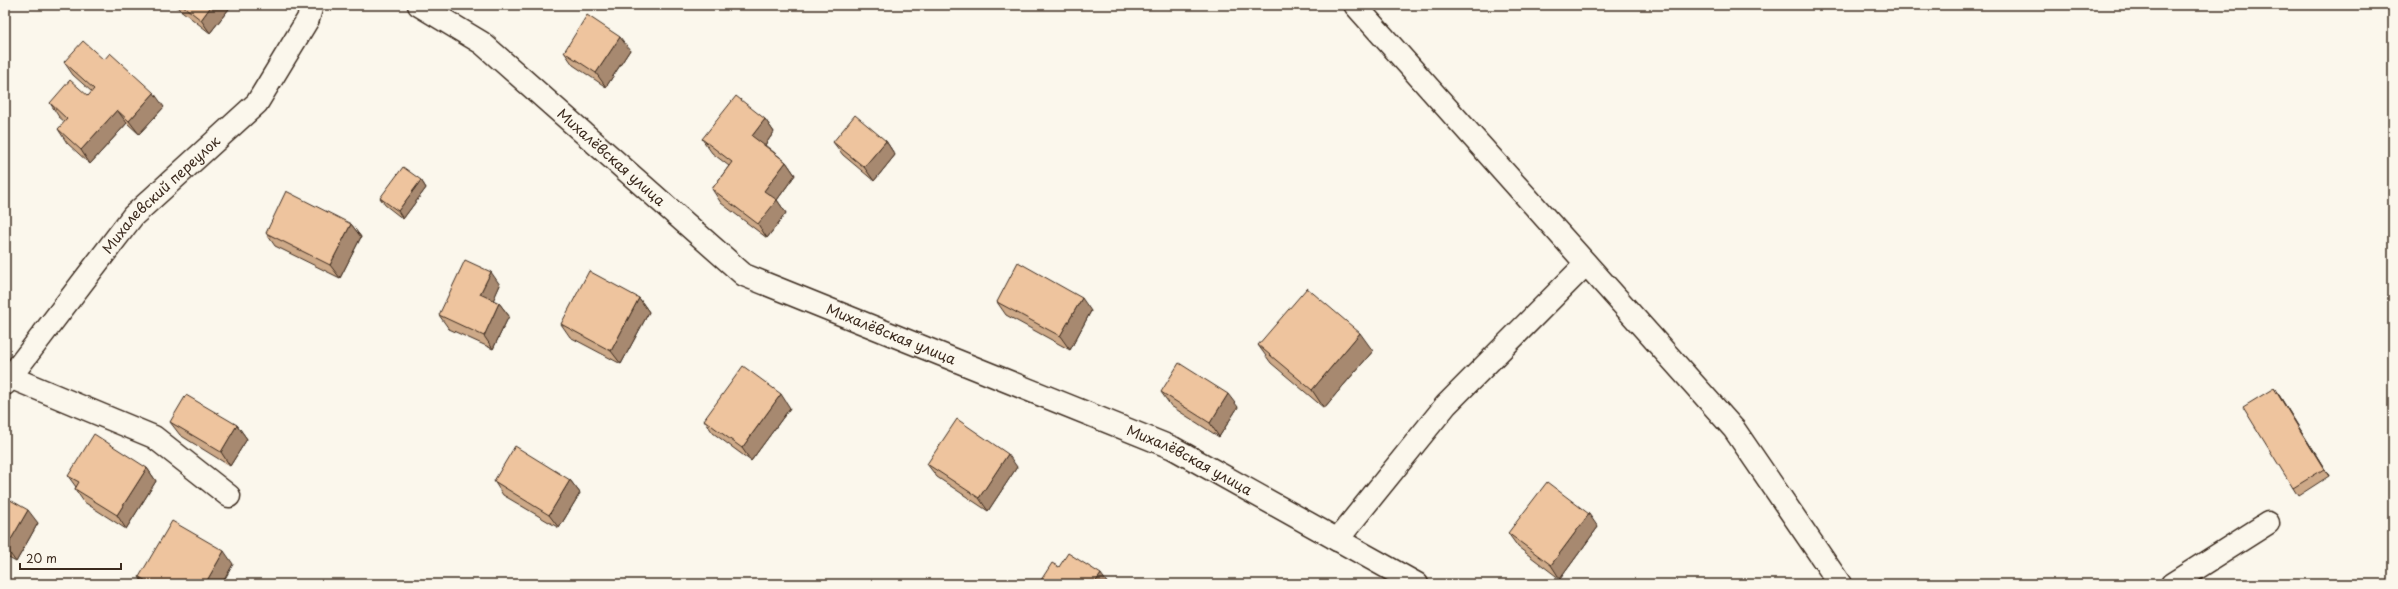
<svg xmlns="http://www.w3.org/2000/svg" width="2398" height="589" viewBox="0 0 2398 589" font-family="'Playpen Sans',sans-serif">
  <style>
    .lines { fill: none; stroke-linecap: round; stroke-linejoin: round }
    .minor-casing { stroke: #3b2a1e; stroke-width: 25 }
    .minor { stroke: #fbf7ec; stroke-width: 22 }
    .wall { fill: #cda988; stroke: #3b2a1e }
    .shaded-wall { fill: #a7896f; stroke: #3b2a1e }
    .building { fill: #eec49e; stroke: #3b2a1e }
    .labels { text-anchor: middle; stroke-width: 4; stroke-linejoin: round; paint-order: stroke }
    .street-label { font-size: 14px; fill: #3b2a1e; stroke: #fbf7ec }
  </style>
  <rect width="100%" height="100%" fill="#fbf7ec"/>
  <filter id="ink" filterUnits="userSpaceOnUse"><feTurbulence type="fractalNoise" baseFrequency=".025" numOctaves="2"/><feDisplacementMap in="SourceGraphic" scale="8" xChannelSelector="R" yChannelSelector="G"/><feConvolveMatrix kernelMatrix="1 2 1 2 8 2 1 2 1" color-interpolation-filters="sRGB"/></filter>
  <g filter="url(#ink)">
    <g class="lines">
      <g class="minor-casing">
        <g id="minor">
          <path id="s1" d="M419 5 482 43 744 275 1173 448 1417 584"/>
          <polyline points="1355,5 1734,429 1840,584"/>
          <polyline points="5,375 154,437 229,496"/>
          <path id="s2" d="M5 384 133 216 257 103 308 19 312 5"/>
          <polyline points="1337,540 1446,405 1586,264"/>
          <polyline points="2172,584 2268,523"/>
        </g>
      </g>
      <use href="#minor" class="minor"/>
    </g>
    <g class="wall">
      <polygon points="174,5 232,5 210,33"/>
      <polygon points="630,50 606,87 573,65 564,52"/>
      <polygon points="104,60 164,107 139,134 127,123 90,164 67,143 58,129 65,122 59,117 50,103 88,96 92,92 73,75 64,62"/>
      <polygon points="765,119 774,132 765,145 786,162 795,175 777,200 786,213 767,238 721,203 712,189 729,166 712,153 702,139"/>
      <polygon points="886,141 895,155 874,181 843,155 833,142"/>
      <polygon points="421,180 426,188 403,219 385,205 380,198"/>
      <polygon points="351,224 361,237 340,278 275,246 266,233"/>
      <polygon points="500,285 493,300 499,303 509,316 493,349 449,329 439,315"/>
      <polygon points="639,298 649,312 621,364 570,337 561,324"/>
      <polygon points="997,302 1091,311 1070,350 1006,315"/>
      <polygon points="1258,345 1373,351 1324,408 1271,363"/>
      <polygon points="1161,392 1238,407 1219,437 1171,406"/>
      <polygon points="2279,395 2329,476 2298,496 2293,488"/>
      <polygon points="790,408 751,461 713,433 704,420"/>
      <polygon points="170,422 237,425 247,439 230,466 180,435"/>
      <polygon points="927,464 1017,467 988,511 937,477"/>
      <polygon points="147,468 156,481 126,529 84,502 75,489 76,487 68,476"/>
      <polygon points="570,480 580,493 559,528 503,495 494,481"/>
      <polygon points="5,497 38,523 16,562 5,556"/>
      <polygon points="1598,527 1560,579 1518,547 1508,533"/>
      <polygon points="233,564 222,584 144,584 139,577"/>
    </g>
    <g class="shaded-wall">
      <polygon points="212,5 232,5 210,33 201,20"/>
      <polygon points="620,37 630,50 606,87 596,73"/>
      <polygon points="154,93 164,107 139,134 129,121"/>
      <polygon points="117,110 127,123 90,164 81,150"/>
      <polygon points="765,119 774,132 762,149 752,136"/>
      <polygon points="886,141 895,155 874,181 864,167"/>
      <polygon points="786,162 795,175 777,200 786,213 767,238 758,224 764,191"/>
      <polygon points="421,180 426,188 403,219 398,211"/>
      <polygon points="351,224 361,237 340,278 330,265"/>
      <polygon points="491,272 500,285 490,308 480,294"/>
      <polygon points="639,298 649,312 621,364 611,351"/>
      <polygon points="1082,298 1091,311 1070,350 1060,336"/>
      <polygon points="499,303 509,316 493,349 484,336"/>
      <polygon points="1360,333 1373,351 1324,408 1312,390"/>
      <polygon points="2274,388 2279,395 2329,476 2324,469"/>
      <polygon points="781,394 790,408 751,461 742,448"/>
      <polygon points="1228,394 1238,407 1219,437 1210,423"/>
      <polygon points="237,425 247,439 230,466 221,452"/>
      <polygon points="1008,454 1017,467 988,511 979,498"/>
      <polygon points="147,468 156,481 126,529 117,515"/>
      <polygon points="570,480 580,493 559,528 549,515"/>
      <polygon points="28,510 38,523 16,562 6,548"/>
      <polygon points="1589,514 1598,527 1560,579 1551,565"/>
      <polygon points="224,551 233,564 222,584 205,584"/>
      <polygon points="1101,574 1108,584 1094,584"/>
    </g>
    <g class="building">
      <polygon points="182,5 212,5 201,20"/>
      <polygon points="587,15 620,37 596,73 564,52"/>
      <polygon points="83,41 104,60 110,53 154,93 129,121 117,110 81,150 58,129 67,119 50,103 70,80 88,96 94,89 64,62"/>
      <polygon points="736,96 765,119 752,136 786,162 764,191 777,200 758,224 712,189 732,162 702,139"/>
      <polygon points="855,115 886,141 864,167 833,142"/>
      <polygon points="403,167 421,180 398,211 380,198"/>
      <polygon points="286,191 351,224 330,265 266,233"/>
      <polygon points="465,260 491,272 480,294 499,303 484,336 439,315"/>
      <polygon points="1018,262 1082,298 1060,336 997,302"/>
      <polygon points="589,271 639,298 611,351 561,324"/>
      <polygon points="1307,288 1360,333 1312,390 1258,345"/>
      <polygon points="1179,363 1228,394 1210,423 1161,392"/>
      <polygon points="743,366 781,394 742,448 704,420"/>
      <polygon points="2274,388 2324,469 2293,488 2243,407"/>
      <polygon points="186,395 237,425 221,452 170,422"/>
      <polygon points="957,419 1008,454 979,498 927,464"/>
      <polygon points="94,434 147,468 117,515 75,489 79,482 68,476"/>
      <polygon points="515,446 570,480 549,515 494,481"/>
      <polygon points="1547,482 1589,514 1551,565 1508,533"/>
      <polygon points="5,497 28,510 6,548 5,548"/>
      <polygon points="172,521 224,551 205,584 152,584 139,577"/>
      <polygon points="1068,553 1101,574 1094,584 1047,584 1041,580 1052,563 1059,567"/>
    </g>
  </g>
  <g class="labels">
    <g class="street-label">
      <text dy="5" stroke="none"><textPath href="#s1" startOffset="246">Михалёвская улица</textPath></text>
      <text dy="5" stroke="none"><textPath href="#s2" startOffset="246">Михалевский переулок</textPath></text>
      <text dy="5" stroke="none"><textPath href="#s1" startOffset="582">Михалёвская улица</textPath></text>
      <text dy="5" stroke="none"><textPath href="#s1" startOffset="906">Михалёвская улица</textPath></text>
    </g>
  </g>
  <rect width="2398" height="589" fill="none" stroke="#fbf7ec" stroke-width="20"/>
  <rect x="10" y="10" width="2378" height="569" fill="none" stroke="#3b2a1e" stroke-width="1.5" filter="url(#ink)"/>
  <path d="M20 563v6h101v-6" fill="none" stroke="#3b2a1e" stroke-width="2"/>
  <text x="26" y="563" font-size="12" fill="#3b2a1e" stroke="#fbf7ec" stroke-width="3" paint-order="stroke">20 m</text>
</svg>
